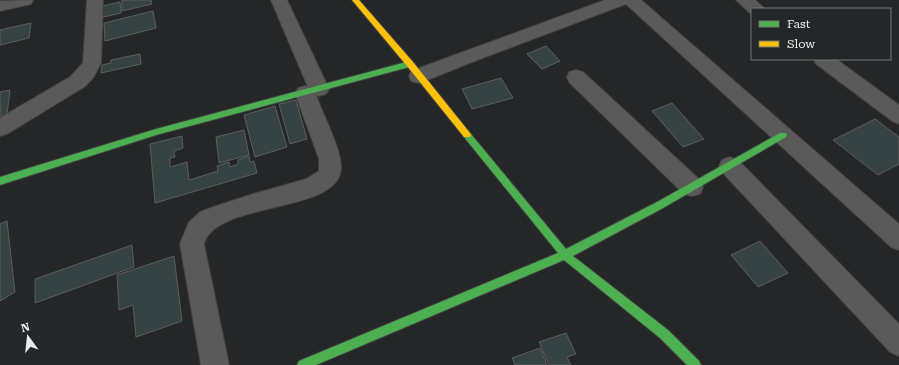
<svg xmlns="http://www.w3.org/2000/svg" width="899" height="365" viewBox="0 0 899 365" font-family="'Roboto Serif',serif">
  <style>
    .building { fill: #364345; stroke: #5c5e5e }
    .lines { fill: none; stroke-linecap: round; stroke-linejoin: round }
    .street-casing { stroke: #404242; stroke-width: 2 }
    .fast-casing { stroke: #404242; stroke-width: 2 }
    .slow-casing { stroke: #404242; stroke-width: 2 }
    .street { fill: #5a5a5a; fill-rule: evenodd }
    .fast { fill: #4caf50; fill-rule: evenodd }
    .slow { fill: #ffc107; fill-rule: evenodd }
  </style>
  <rect width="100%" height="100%" fill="#242627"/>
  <g class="building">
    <polygon points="122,0 151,0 152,4 122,11"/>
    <polygon points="120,2 121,13 99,18 98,7"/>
    <polygon points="153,11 156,28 105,41 104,23"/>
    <polygon points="31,23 29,38 0,45 0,30"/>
    <polygon points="546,46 560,61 542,69 527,54"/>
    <polygon points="140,54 141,64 101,73 102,65 111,63 111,60"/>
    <polygon points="501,78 513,98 472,109 462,89"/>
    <polygon points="10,90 7,115 0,117 0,92"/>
    <polygon points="296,100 307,139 290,144 279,104"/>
    <polygon points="672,103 704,139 683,147 652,111"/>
    <polygon points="275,106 287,147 255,157 244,115"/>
    <polygon points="875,119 899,137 899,164 878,175 833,140"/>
    <polygon points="244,130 249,155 219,163 216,137"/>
    <polygon points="182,136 183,148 174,151 175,157 170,158 170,167 187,162 189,180 218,171 217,166 229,162 230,167 238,164 238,160 249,156 250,162 254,161 257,173 155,203 150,144"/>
    <polygon points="7,221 15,292 0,301 0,224"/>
    <polygon points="760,241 788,273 758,287 731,255"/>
    <polygon points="132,245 134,267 35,303 35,279"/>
    <polygon points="174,256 182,321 136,337 133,305 119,310 117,275"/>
    <polygon points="566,333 576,354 567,357 571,365 549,365 539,342"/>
    <polygon points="540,348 547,365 515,365 512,358"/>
  </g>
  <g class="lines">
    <g class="street-casing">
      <g id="street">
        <polygon points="33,0 31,4 0,11 0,1"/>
        <polygon points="87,0 103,0 101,63 93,78 84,87 7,134 0,136 0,118 70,77 83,63"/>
        <path d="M271 0H287L329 89 326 94 319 96 316 95C322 113 343 152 341 170 336 214 215 201 204 244L229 365H201L180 244 189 222 200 212 213 207 253 194 306 179 319 171V159L295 93 298 88 305 86 308 87Z"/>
        <polygon points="605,0 641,0 899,224 899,250 891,247 626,4 467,64 425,81 418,83 411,81 409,76 411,71"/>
        <polygon points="736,0 755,0 765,9 752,9 752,13 750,13"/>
        <polygon points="814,59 836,59 899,105 899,124 892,121 816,64"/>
        <polygon points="576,70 583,72 700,180 703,187 700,194 692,196 684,194 569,82 567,77 569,72"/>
        <polygon points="730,157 738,160 899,324 899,356 890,352 722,172 719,166 722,160"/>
      </g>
    </g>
    <g class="fast-casing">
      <g id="fast">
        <polygon points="410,61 414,64 413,66 156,135 0,185 0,177 156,129"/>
        <polygon points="467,132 470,133 566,249 657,202 780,133 786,133 787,135 786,137 663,208 573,256 668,330 699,361 701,365 687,365 660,338 564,260 316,365 297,365 299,361 558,253 464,137 463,135 464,133"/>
      </g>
    </g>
    <g class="slow-casing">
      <polygon id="slow" points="352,0 359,0 413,62 470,133 471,135 470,137 464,137 407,66"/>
    </g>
    <use href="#street" class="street"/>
    <use href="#fast" class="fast"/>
    <use href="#slow" class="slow"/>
  </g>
  <rect x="751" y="8" width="140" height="52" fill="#232728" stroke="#727676"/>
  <rect x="759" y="21" width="20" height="6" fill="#4caf50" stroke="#727676"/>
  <text x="787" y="28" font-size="12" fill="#e9ecec">Fast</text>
  <rect x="759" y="41" width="20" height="6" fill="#ffc107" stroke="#727676"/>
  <text x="787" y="48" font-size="12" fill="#e9ecec">Slow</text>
  <g transform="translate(28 337) rotate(345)" stroke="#232728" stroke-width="3" paint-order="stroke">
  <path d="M0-3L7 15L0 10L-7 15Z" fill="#e9ecec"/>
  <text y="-6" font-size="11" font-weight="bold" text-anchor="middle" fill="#e9ecec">N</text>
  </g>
</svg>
